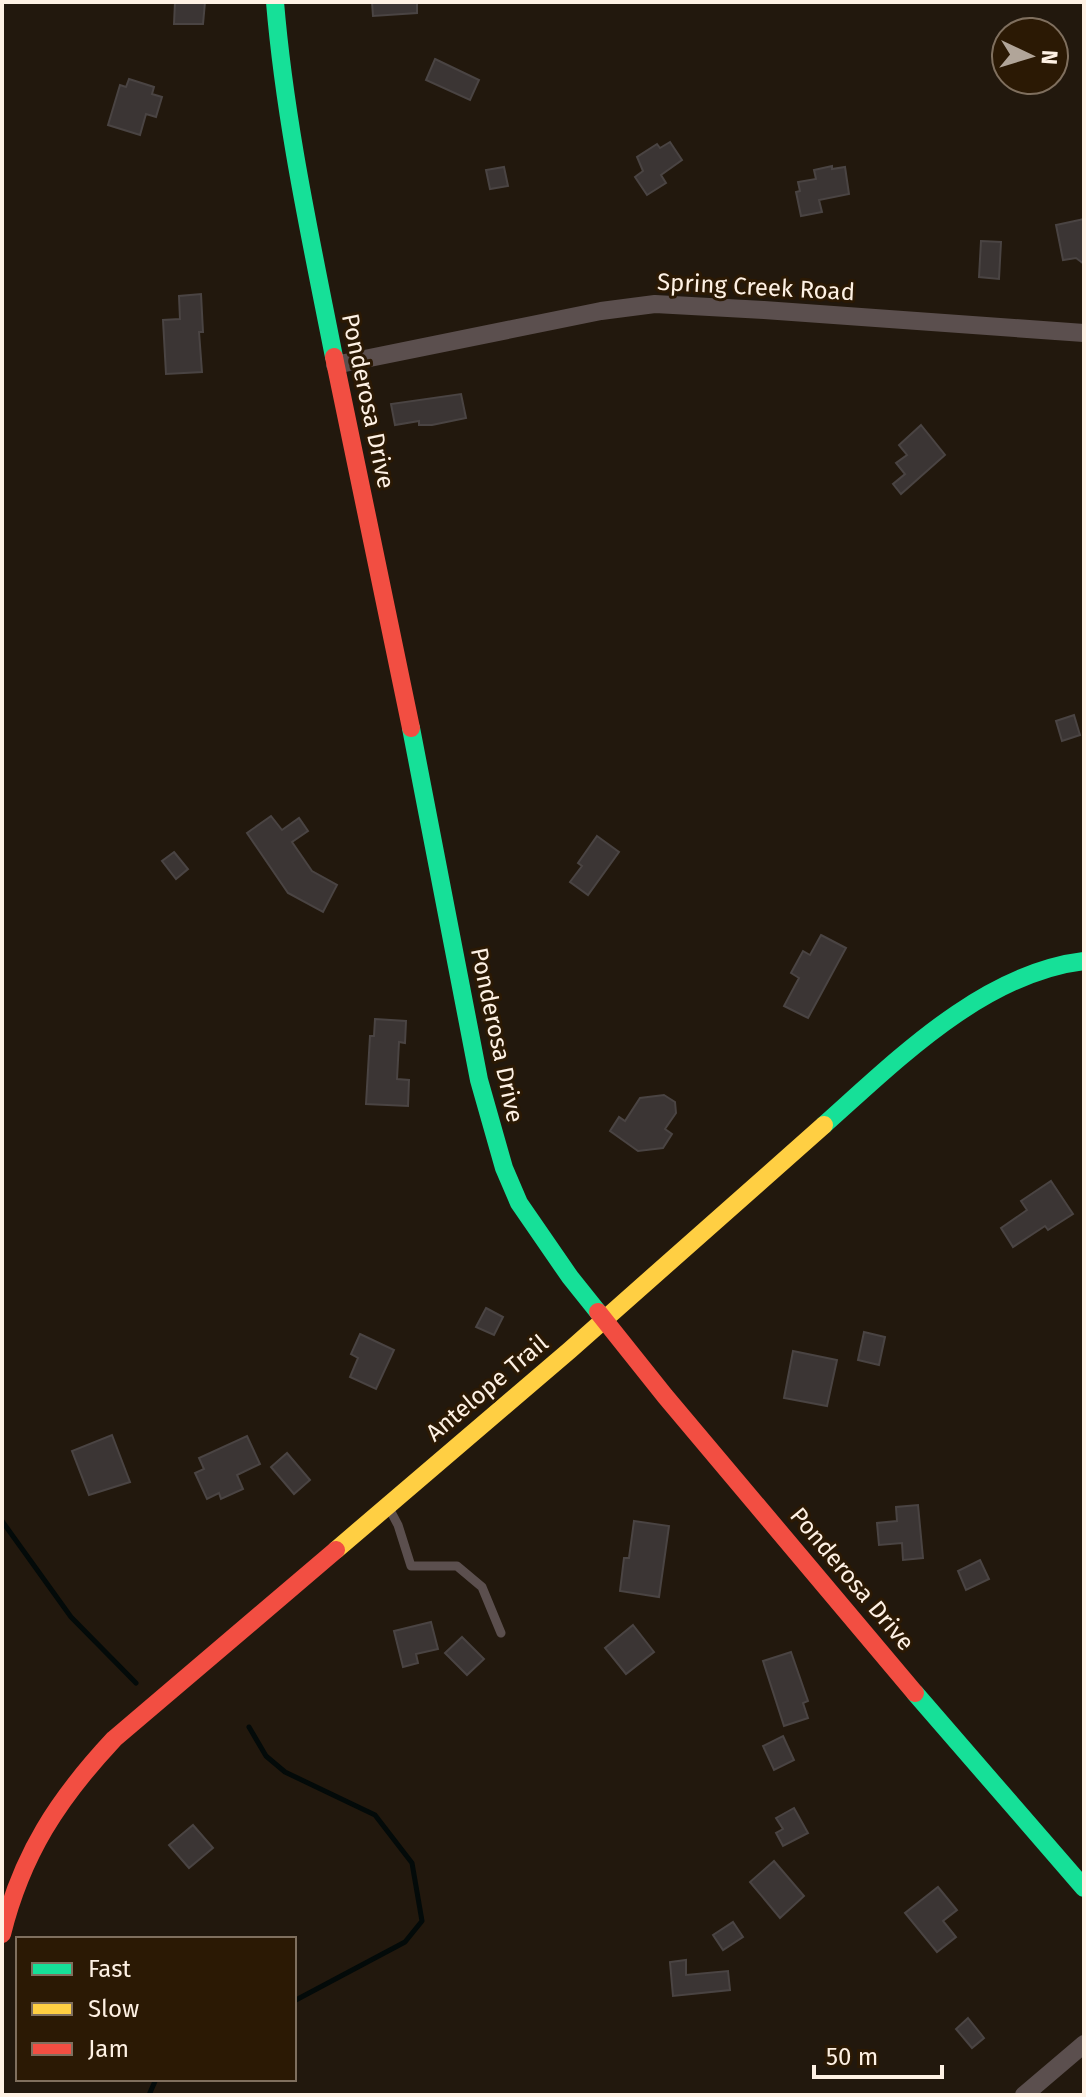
<svg xmlns="http://www.w3.org/2000/svg" width="1086" height="2097" viewBox="0 0 1086 2097" font-family="'Fira Sans',sans-serif">
  <style>
    .lines { fill: none; stroke-linecap: round; stroke-linejoin: round }
    .stream { stroke: #030a09; stroke-width: 5 }
    .building { fill: #3b3534; stroke: #4a4443; stroke-width: 2 }
    .lane { stroke: #5b4f4e; stroke-width: 9 }
    .street { stroke: #5b4f4e; stroke-width: 18 }
    .fast { stroke: #16e098; stroke-width: 18 }
    .slow { stroke: #ffcf43; stroke-width: 18 }
    .jam { stroke: #f24e42; stroke-width: 18 }
    .labels { text-anchor: middle; stroke-width: 6; stroke-linejoin: round; paint-order: stroke }
    .street-label { font-size: 24px; fill: #fef1e4; stroke: #2b1904 }
  </style>
  <rect width="100%" height="100%" fill="#22180d"/>
  <g class="lines">
    <g class="stream">
      <polyline points="2,1521 71,1617 136,1683"/>
      <polyline points="249,1727 266,1756 285,1772 375,1815 412,1863 422,1921 405,1942 294,2001"/>
      <polyline points="149,2095 156,2079"/>
    </g>
  </g>
  <g class="building">
    <polygon points="175,2 205,2 203,24 174,24"/>
    <polygon points="372,2 417,2 417,13 373,16"/>
    <polygon points="435,59 479,80 470,100 426,80"/>
    <polygon points="129,79 154,87 152,94 162,97 156,117 146,114 140,135 108,125 120,85 126,87"/>
    <polygon points="670,142 682,160 661,175 666,183 647,195 635,177 643,171 637,157 657,144 660,148"/>
    <polygon points="832,166 832,169 845,167 849,194 819,200 822,212 801,216 796,192 800,191 798,182 816,179 814,170"/>
    <polygon points="504,167 508,186 490,189 486,170"/>
    <polygon points="1084,219 1084,264 1076,258 1063,260 1056,225"/>
    <polygon points="981,241 1001,242 999,279 979,277"/>
    <polygon points="201,294 203,332 199,332 202,372 166,374 163,320 180,319 179,296"/>
    <polygon points="461,394 466,418 432,425 419,425 419,421 395,425 391,404"/>
    <polygon points="921,425 945,455 901,494 893,484 905,474 896,463 907,455 899,445"/>
    <polygon points="1074,715 1080,735 1062,741 1056,721"/>
    <polygon points="271,816 282,830 299,818 308,831 292,842 312,871 337,885 323,912 288,893 247,833"/>
    <polygon points="597,836 619,852 588,895 570,882 582,866 578,863"/>
    <polygon points="174,852 188,869 176,879 162,861"/>
    <polygon points="821,935 846,948 808,1018 784,1006 799,978 791,973 803,951 810,955"/>
    <polygon points="375,1019 406,1021 405,1043 399,1042 397,1079 409,1080 408,1106 366,1104 370,1036 374,1036"/>
    <polygon points="664,1095 675,1102 676,1113 665,1129 672,1134 663,1148 638,1151 610,1131 619,1117 625,1121 640,1098"/>
    <polygon points="1051,1181 1073,1214 1048,1230 1045,1226 1013,1247 1001,1228 1027,1210 1021,1201"/>
    <polygon points="486,1308 503,1317 494,1335 476,1327"/>
    <polygon points="864,1332 885,1337 879,1365 858,1360"/>
    <polygon points="360,1334 394,1350 376,1389 350,1377 358,1358 351,1354"/>
    <polygon points="793,1351 837,1360 827,1406 784,1398"/>
    <polygon points="112,1435 130,1482 89,1495 72,1451"/>
    <polygon points="247,1436 260,1464 237,1475 243,1489 221,1499 219,1493 207,1499 195,1473 204,1469 199,1458"/>
    <polygon points="287,1453 310,1480 294,1494 271,1467"/>
    <polygon points="918,1505 923,1558 903,1560 902,1543 879,1545 877,1523 897,1521 896,1507"/>
    <polygon points="634,1521 669,1526 659,1597 620,1591 624,1558 629,1558"/>
    <polygon points="980,1560 989,1579 966,1590 958,1571"/>
    <polygon points="431,1622 438,1649 416,1654 418,1663 403,1667 394,1631"/>
    <polygon points="633,1625 654,1652 626,1674 605,1648"/>
    <polygon points="462,1637 484,1659 467,1675 445,1653"/>
    <polygon points="791,1652 808,1701 803,1703 808,1718 784,1726 763,1661"/>
    <polygon points="783,1736 794,1760 774,1770 763,1746"/>
    <polygon points="794,1808 808,1833 783,1846 776,1833 783,1829 776,1818"/>
    <polygon points="193,1825 213,1848 189,1868 169,1845"/>
    <polygon points="774,1861 804,1896 780,1918 750,1882"/>
    <polygon points="938,1887 957,1910 943,1921 956,1937 937,1952 905,1913"/>
    <polygon points="733,1922 743,1937 723,1950 713,1935"/>
    <polygon points="686,1960 686,1975 728,1971 730,1990 673,1996 670,1962"/>
    <polygon points="968,2018 984,2038 972,2048 956,2029"/>
  </g>
  <g class="lines">
    <polyline class="lane" points="389,1508 398,1525 411,1566 457,1566 482,1587 501,1633"/>
    <g class="street">
      <polyline points="335,365 601,311 655,304 764,310 1084,333"/>
      <polyline points="1024,2095 1084,2044"/>
    </g>
    <g class="fast">
      <path d="M275 2C285 122 311 240 334 357"/>
      <polyline points="411,728 479,1080 504,1168 519,1203 570,1277 598,1312"/>
      <path d="M824 1125C897 1060 983 973 1084 961"/>
      <polyline points="915,1693 1084,1888"/>
    </g>
    <polyline class="slow" points="336,1550 570,1350 824,1125"/>
    <g class="jam">
      <polyline points="334,357 411,728"/>
      <polyline points="598,1312 665,1396 915,1693"/>
      <path d="M2 1934C22 1854 58 1799 114 1739L336 1550"/>
    </g>
  </g>
  <g class="labels">
    <g class="street-label">
      <text transform="translate(756 287) rotate(3)" y="8">Spring Creek Road</text>
      <text transform="translate(368 401) rotate(78)" y="8">Ponderosa Drive</text>
      <text transform="translate(497 1035) rotate(78)" y="8">Ponderosa Drive</text>
      <text transform="translate(487 1388) rotate(-40)" y="8">Antelope Trail</text>
      <text transform="translate(852 1579) rotate(50)" y="8">Ponderosa Drive</text>
    </g>
  </g>
  <rect width="1086" height="2097" fill="none" stroke="#fef1e4" stroke-width="8"/>
  <rect x="16" y="1937" width="280" height="144" fill="#2b1904" stroke="#7f6f5e" stroke-width="2"/>
  <rect x="32" y="1963" width="40" height="12" fill="#16e098" stroke="#7f6f5e" stroke-width="2"/>
  <text x="88" y="1977" font-size="24" fill="#fef1e4">Fast</text>
  <rect x="32" y="2003" width="40" height="12" fill="#ffcf43" stroke="#7f6f5e" stroke-width="2"/>
  <text x="88" y="2017" font-size="24" fill="#fef1e4">Slow</text>
  <rect x="32" y="2043" width="40" height="12" fill="#f24e42" stroke="#7f6f5e" stroke-width="2"/>
  <text x="88" y="2057" font-size="24" fill="#fef1e4">Jam</text>
  <g transform="translate(1030 56) rotate(94)"><circle r="38" fill="#2b1904" stroke="#7f6f5e" stroke-width="2"/>
  <path d="M0-6L14 30L0 20L-14 30Z" fill="#b1a599"/>
  <text y="-12" font-size="22" font-weight="bold" text-anchor="middle" fill="#fef1e4">N</text>
  </g>
  <path d="M814 2065v12h128v-12" fill="none" stroke="#fef1e4" stroke-width="4"/>
  <text x="826" y="2065" font-size="24" fill="#fef1e4" stroke="#2b1904" stroke-width="6" paint-order="stroke">50 m</text>
</svg>
